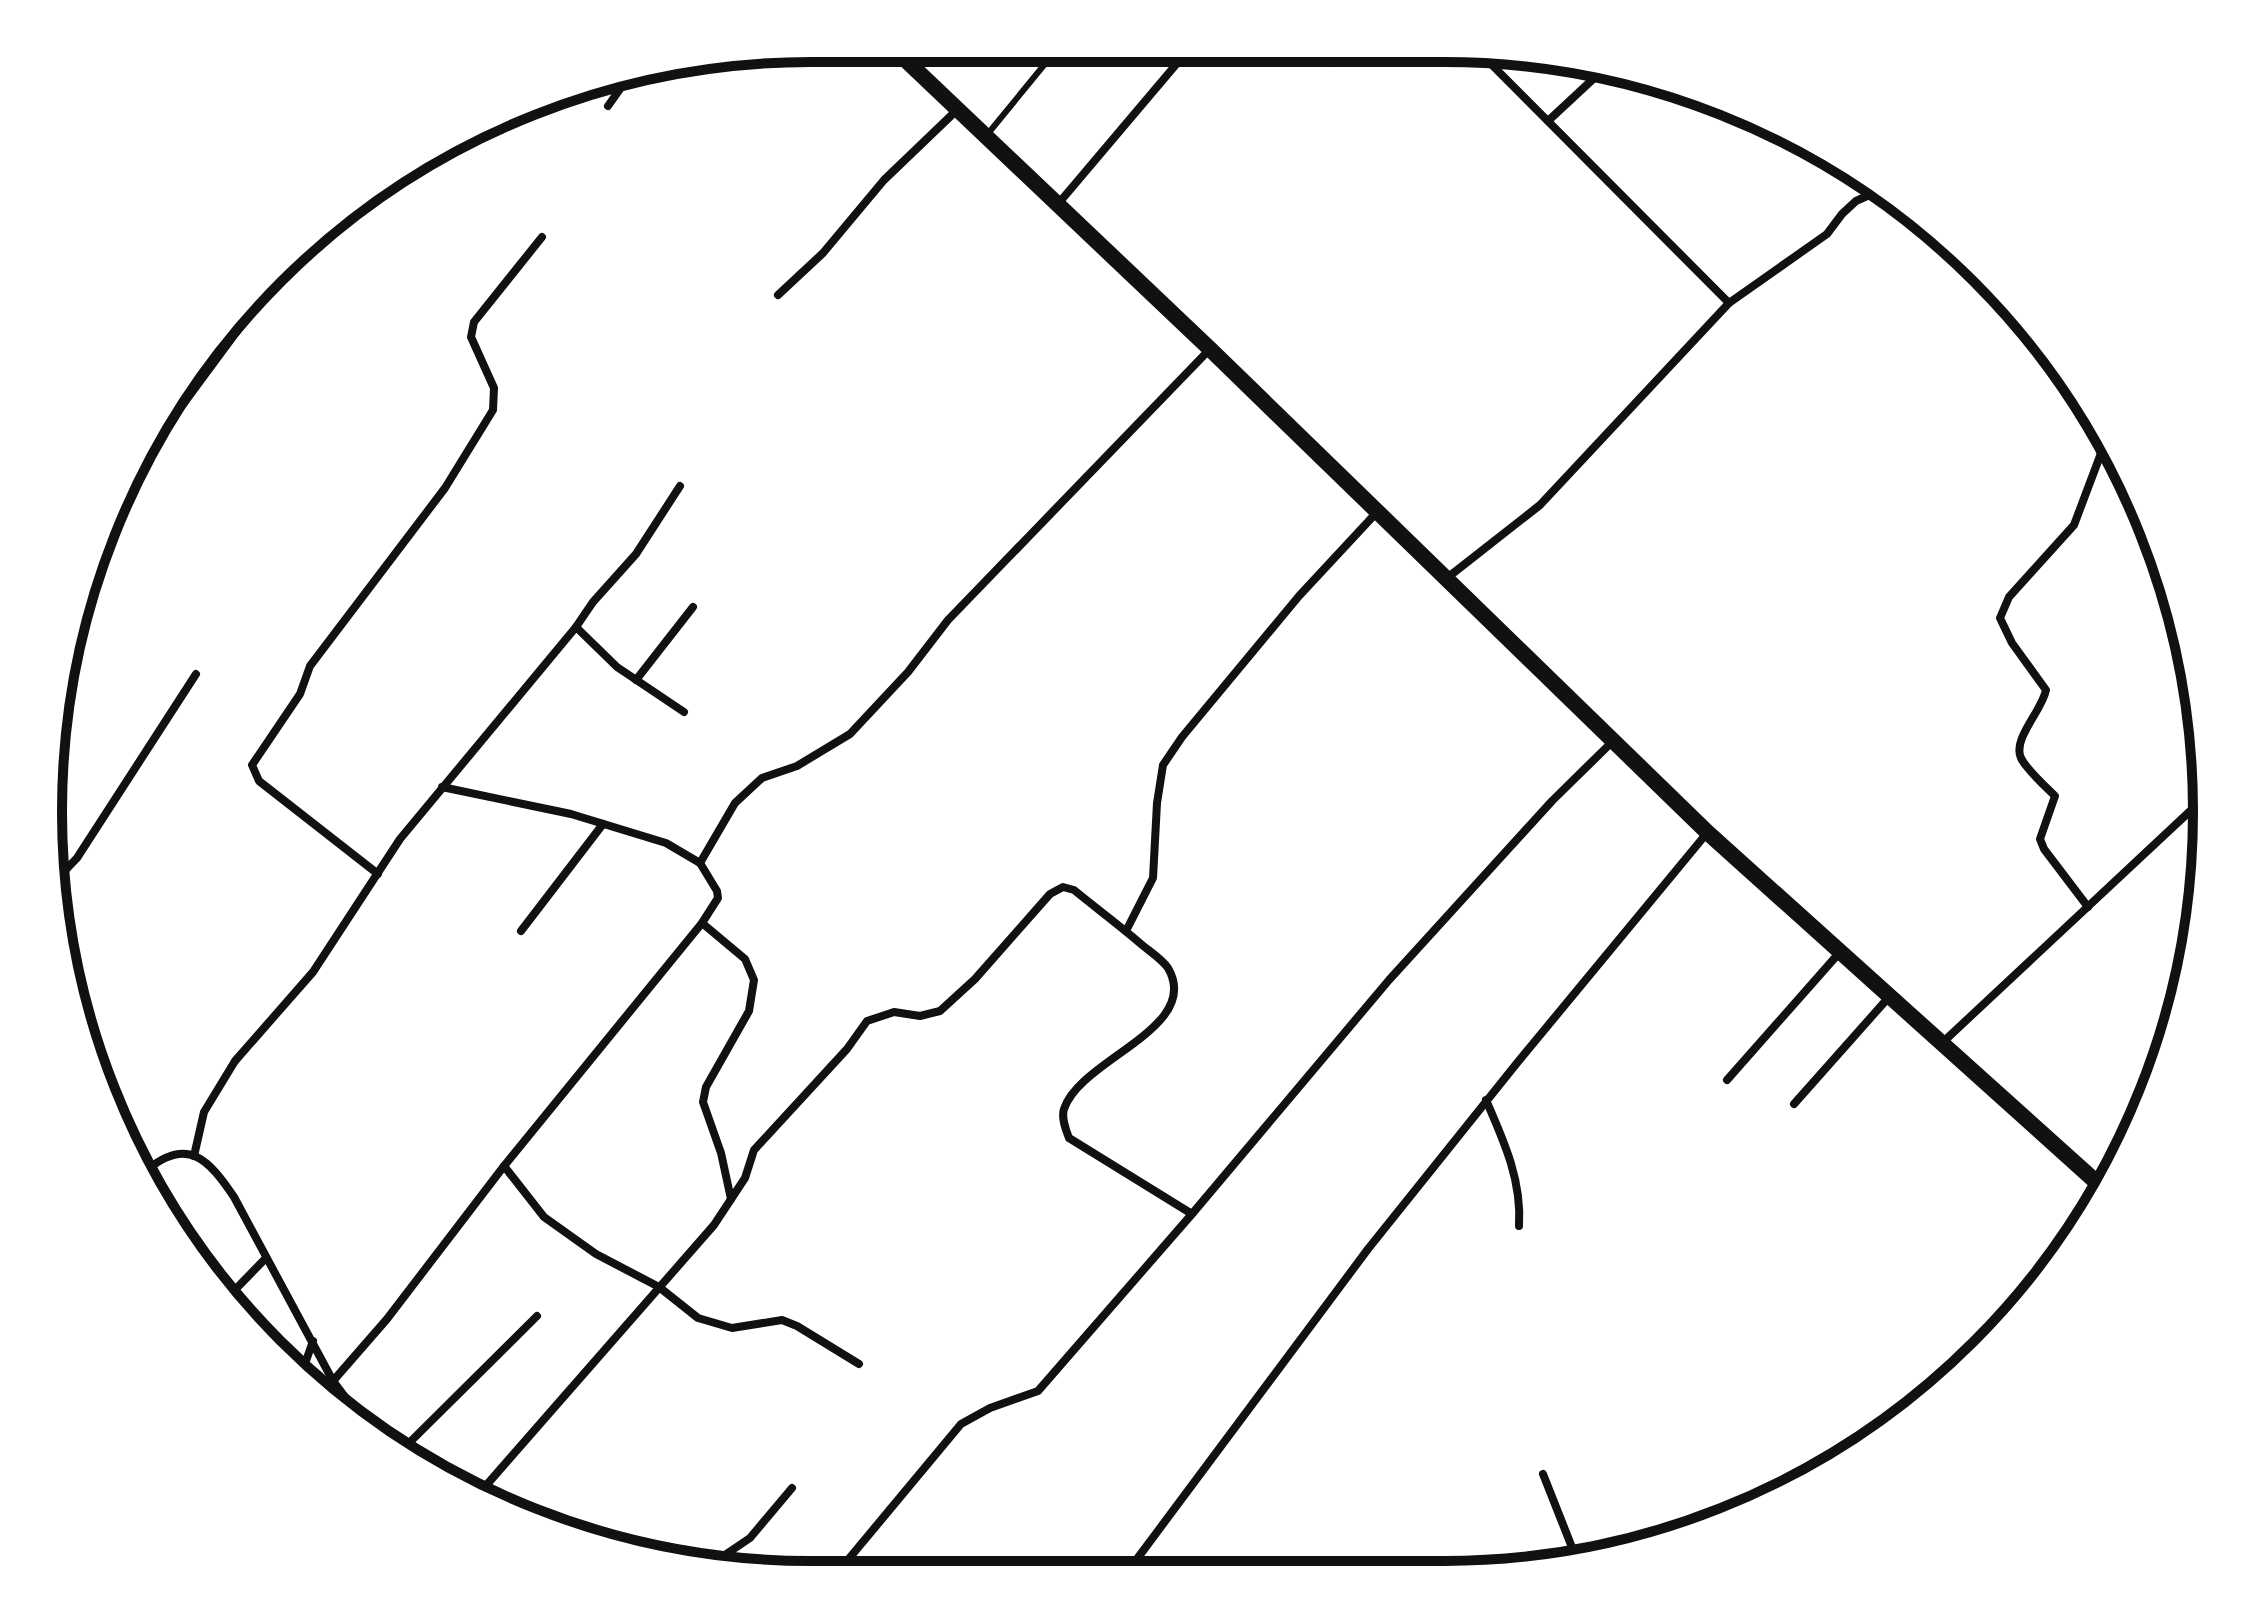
<svg xmlns="http://www.w3.org/2000/svg" width="2255" height="1623" viewBox="0 0 2255 1623" font-family="Rubik,sans-serif">
  <style>
    .lines { fill: none; stroke-linecap: round; stroke-linejoin: round }
    .service { stroke: #111; stroke-width: 6 }
    .minor { stroke: #111; stroke-width: 8 }
    .secondary { stroke: #111; stroke-width: 16 }
    .rim { fill: none; stroke: #111; stroke-width: 10 }
  </style>
  <rect width="100%" height="100%" fill="#fff"/>
  <g class="lines">
    <polyline class="service" points="986,136 1058,48"/>
    <g class="minor">
      <polyline points="1331,63 1346,48"/>
      <polyline points="1492,65 1729,303"/>
      <polyline points="608,106 632,72"/>
      <polyline points="1548,121 1605,68"/>
      <polyline points="1058,204 1190,48"/>
      <polyline points="778,295 823,253 884,180 958,109"/>
      <polyline points="124,484 283,269"/>
      <polyline points="1447,578 1540,505 1729,303 1827,234 1842,214 1856,201 1876,192"/>
      <polyline points="576,627 593,602 636,554 680,486"/>
      <polyline points="636,680 693,607"/>
      <polyline points="700,863 735,803 762,778 797,766 850,734 908,672 948,620 1210,349"/>
      <polyline points="378,874 259,781 252,765 300,694 310,666 445,488 493,410 494,388 471,337 474,322 542,237"/>
      <polyline points="54,882 77,858 196,674"/>
      <path d="M2088 907 2044 849 2040 839 2055 796C2046 787 2026 769 2021 758 2012 739 2042 711 2046 690L2012 643 2000 618 2009 597 2074 525 2100 456 2105 431"/>
      <polyline points="702,923 745,959 754,980 749,1011 706,1087 703,1102 721,1153 731,1199"/>
      <polyline points="521,931 603,824"/>
      <polyline points="1126,931 1153,878 1157,803 1163,765 1182,737 1299,596 1378,511"/>
      <polyline points="1942,1043 2203,799"/>
      <polyline points="1727,1080 1840,952"/>
      <path d="M1486 1100C1504 1141 1522 1181 1519 1226"/>
      <polyline points="1794,1104 1889,997"/>
      <polyline points="194,1156 204,1112 235,1061 313,972 400,839 576,627 617,667 684,712"/>
      <polyline points="504,1166 544,1217 596,1254 659,1287 698,1318 732,1328 782,1320 797,1326 859,1364"/>
      <path d="M147 1170C188 1136 209 1160 234 1197L333 1381 372 1433"/>
      <polyline points="227,1298 266,1258"/>
      <polyline points="301,1375 313,1341"/>
      <polyline points="333,1381 387,1319 504,1166 702,923 718,898 717,891 700,863 666,843 571,814 442,787"/>
      <polyline points="401,1451 537,1316"/>
      <polyline points="1543,1474 1577,1560"/>
      <path d="M476 1497 714 1225 745 1178 754 1150 847 1049 867 1021 894 1012 920 1016 940 1011 975 979 1050 894 1063 887 1074 890C1096 908 1119 925 1141 944 1149 951 1162 959 1168 968 1203 1028 1080 1059 1064 1109 1061 1118 1066 1130 1069 1138L1192 1214"/>
      <polyline points="710,1565 750,1538 792,1488"/>
      <polyline points="1128,1571 1368,1249 1517,1063 1707,833"/>
      <polyline points="837,1573 961,1424 990,1408 1038,1391 1192,1214 1389,980 1552,801 1613,741"/>
    </g>
    <polyline class="secondary" points="893,48 1210,349 1707,832 2104,1189"/>
  </g>
  <path d="M0 0H2255V1623H0ZM811 62H1444A749 749 0 0 1 2193 811V812A749 749 0 0 1 1444 1561H811A749 749 0 0 1 62 812V811A749 749 0 0 1 811 62Z" fill="#fff" fill-rule="evenodd"/>
  <path class="rim" d="M811 62H1444A749 749 0 0 1 2193 811V812A749 749 0 0 1 1444 1561H811A749 749 0 0 1 62 812V811A749 749 0 0 1 811 62Z"/>
</svg>
